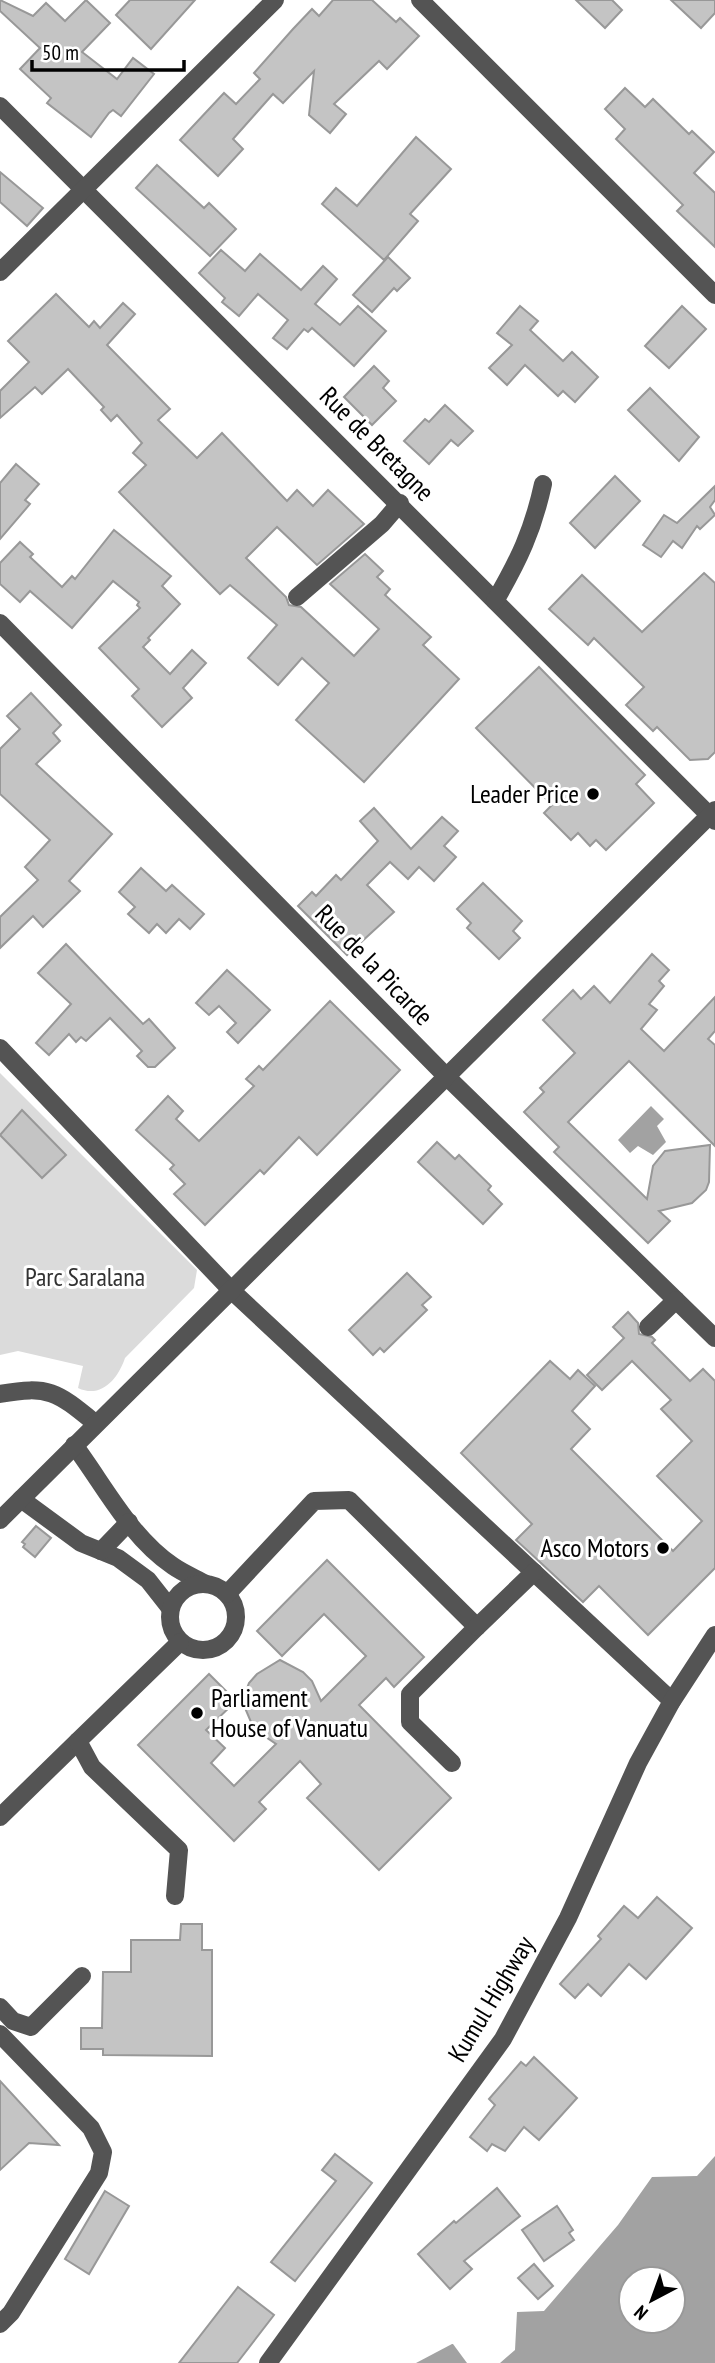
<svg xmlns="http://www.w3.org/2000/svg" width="715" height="2363" viewBox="0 0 715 2363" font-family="'PT Sans Narrow',sans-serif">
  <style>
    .green { fill: #dbdbdb }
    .water { fill: #a2a2a2; fill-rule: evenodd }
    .building { fill: #c4c4c4; stroke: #989898; stroke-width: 2 }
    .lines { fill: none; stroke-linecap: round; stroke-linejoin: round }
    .minor { stroke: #545454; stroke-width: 18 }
    .poi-dot { fill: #000; stroke: #fff; stroke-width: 2.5 }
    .labels { text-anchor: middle; stroke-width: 6; stroke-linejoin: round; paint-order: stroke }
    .street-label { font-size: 26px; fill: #000; stroke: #fff }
    .poi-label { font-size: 26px; fill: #000; stroke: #fff; text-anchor: end }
    .park-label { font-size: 26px; fill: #323232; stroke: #fff }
  </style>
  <rect width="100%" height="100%" fill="#fff"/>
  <path class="green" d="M0 1073 197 1270 194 1288 125 1358C118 1379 101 1399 78 1388L83 1366 18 1351 0 1355Z"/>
  <g class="water">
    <polygon points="651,1106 664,1119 657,1126 666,1142 653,1155 638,1146 630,1153 618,1140"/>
    <path d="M715 2156V2363H500L515 2350 517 2312 544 2311 618 2225 652 2177 697 2176ZM631 2279H673V2321H631Z"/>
    <polygon points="453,2344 467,2363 416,2363 452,2344"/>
  </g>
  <g class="building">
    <polygon points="0,0 33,16 46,3 65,21 86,0 110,23 82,52 117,79 133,58 154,74 121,116 113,110 109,113 91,137 47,103 51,98 20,69 40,48 0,11"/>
    <polygon points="130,0 195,0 151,49 116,15"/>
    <polygon points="333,0 372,0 396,22 400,18 419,36 387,69 379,61 334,104 346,114 330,133 309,115 314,71 283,103 273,94 233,139 243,149 218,176 180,140 224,93 236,104 260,79 254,73 293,29 312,9 319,16"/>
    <polygon points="576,0 612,0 622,10 605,28"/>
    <polygon points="671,0 715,0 715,13 701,28"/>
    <polygon points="625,88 645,107 653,99 689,134 692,131 714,152 694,173 715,193 715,247 677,211 683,205 616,139 625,129 605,109"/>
    <polygon points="416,137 451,169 410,214 418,221 384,260 322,204 336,188 357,206"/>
    <polygon points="157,165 204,208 209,203 236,229 210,256 136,188"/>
    <polygon points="0,172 43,208 27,226 0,202"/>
    <polygon points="221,250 245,271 260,254 301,290 323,266 337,279 315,304 340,325 358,306 386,331 354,366 312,328 308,332 304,329 287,349 273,338 288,320 258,294 239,316 222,302 225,298 199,273"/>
    <polygon points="388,257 410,278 397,291 394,288 372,312 353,295"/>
    <polygon points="56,294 89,327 94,321 100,328 123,303 135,314 107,345 170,409 158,420 197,458 222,433 287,501 297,490 313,506 328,490 364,524 317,565 277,527 246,558 286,597 289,605 301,607 354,656 379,629 330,584 365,554 383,571 377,577 390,589 385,595 431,637 423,645 459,679 364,782 296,720 329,683 302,658 278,685 248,658 277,625 230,585 220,594 119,492 146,465 133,453 142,443 117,415 111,421 101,410 104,407 68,369 42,394 35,387 0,418 0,391 29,362 8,341"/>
    <polygon points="520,306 538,321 530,330 563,361 572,352 598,377 575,402 563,391 558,396 525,365 507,385 489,368 512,345 497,333"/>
    <polygon points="682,306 706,329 669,368 645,346"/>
    <polygon points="374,366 389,381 383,388 396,401 372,425 344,397"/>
    <polygon points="650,388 699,437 679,461 628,410"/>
    <polygon points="445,405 473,431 458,446 451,440 429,464 404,441 425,419 429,422"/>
    <polygon points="16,464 39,484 25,500 30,504 0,539 0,483"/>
    <polygon points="615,476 640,501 595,548 570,523"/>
    <polygon points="715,486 715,500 710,507 715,515 700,529 697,526 682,548 673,541 661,557 643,545 664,515 677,523"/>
    <polygon points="114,530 171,576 162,586 180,604 148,638 150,640 143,647 170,674 192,650 206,663 183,688 192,698 162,727 132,696 139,689 99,648 140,608 137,605 139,602 113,581 72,628 30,591 20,602 0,584 0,563 20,542 33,554 30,557 62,587 72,576 75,579"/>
    <polygon points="704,573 715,583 715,752 708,759 690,760 657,727 653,731 626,705 644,687 594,638 588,645 549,609 582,575 642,632"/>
    <polygon points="539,667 645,775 636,784 654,803 606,850 596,840 590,846 578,833 571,840 544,813 552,805 476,728"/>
    <polygon points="31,693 61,725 53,733 60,741 36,764 112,834 69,881 80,891 43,927 33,916 0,948 0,917 38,880 25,867 50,840 0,794 0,749 20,729 7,716"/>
    <polygon points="374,808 411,849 442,817 458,831 444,846 456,857 434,881 419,867 408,879 390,862 367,885 394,912 347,955 298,906 312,892 316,896 336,875 341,880 378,841 360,821"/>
    <polygon points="141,868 166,891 172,885 204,914 190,929 179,919 166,933 157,924 149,933 128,914 135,907 119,892"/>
    <polygon points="483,883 522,921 513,931 520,938 499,959 467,928 471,923 457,909"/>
    <polygon points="66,944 143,1024 149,1019 175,1048 155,1067 148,1067 137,1056 142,1051 110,1018 86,1041 81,1037 76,1042 69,1034 49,1055 36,1043 71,1004 38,973"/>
    <polygon points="652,954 669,970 659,981 664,986 649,1004 657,1010 641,1029 664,1051 715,997 715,1031 708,1039 715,1045 715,1146 629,1061 568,1122 647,1199 653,1166 665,1151 710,1145 709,1182 706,1190 692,1203 659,1211 670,1221 648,1243 554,1152 559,1147 524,1112 544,1092 540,1088 575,1053 543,1020 573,990 581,999 594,986 610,1003"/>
    <polygon points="227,970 270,1010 238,1043 227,1032 236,1023 219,1006 209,1015 196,1003"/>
    <polygon points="330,1001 400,1070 317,1155 299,1137 264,1174 260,1170 205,1225 174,1194 185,1184 170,1169 174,1165 136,1130 168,1096 183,1111 176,1119 199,1141 254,1086 246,1079 259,1066 263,1070"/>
    <polygon points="22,1110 66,1155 42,1178 0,1135"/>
    <polygon points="437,1142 455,1159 459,1155 491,1186 488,1190 502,1204 483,1224 418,1162"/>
    <polygon points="407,1273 431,1297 422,1305 427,1310 384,1352 380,1348 373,1355 349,1330"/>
    <polygon points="628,1312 638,1323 639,1334 652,1337 655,1340 652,1343 690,1381 703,1369 715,1381 715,1568 648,1635 599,1586 583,1602 528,1551 516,1540 532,1524 461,1453 550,1361 570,1379 578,1370 595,1386 572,1411 590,1429 571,1449 673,1551 702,1521 657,1476 692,1441 661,1409 671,1400 632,1361 602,1390 587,1375 624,1338 613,1327"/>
    <polygon points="36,1526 51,1538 35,1557 23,1547 25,1544 22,1542"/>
    <polygon points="327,1560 424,1657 394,1687 386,1678 359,1705 451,1798 379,1870 307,1798 321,1784 300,1761 259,1802 266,1809 234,1841 138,1745 209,1674 236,1701 206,1730 225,1748 211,1763 234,1786 276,1744 254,1729 242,1701 249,1683 257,1674 280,1660 303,1672 312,1681 321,1701 366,1656 324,1614 282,1656 257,1631"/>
    <polygon points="657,1897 692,1928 646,1979 629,1964 601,1996 588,1984 575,1998 560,1984 601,1939 598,1936 624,1906 638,1918"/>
    <polygon points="181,1924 202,1924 202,1950 212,1950 212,2056 103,2055 103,2049 81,2049 81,2028 102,2028 103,1972 131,1972 131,1940 180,1940"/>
    <polygon points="534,2057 577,2098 539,2140 524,2127 505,2151 492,2144 487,2151 470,2137 495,2105 489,2099 521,2062 526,2066"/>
    <polygon points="0,2081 59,2145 29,2143 0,2170"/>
    <polygon points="335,2154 372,2183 295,2281 271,2262 336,2181 322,2170"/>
    <polygon points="497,2188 520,2216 464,2261 472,2269 450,2289 418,2254 454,2221 456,2223"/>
    <polygon points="105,2191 129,2206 89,2274 65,2259"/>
    <polygon points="557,2206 573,2230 569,2233 574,2240 544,2261 522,2230"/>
    <polygon points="534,2264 553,2286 538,2299 518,2278"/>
    <polygon points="238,2287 274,2315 237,2363 179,2363"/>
  </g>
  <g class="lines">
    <g class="minor">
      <polyline points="420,0 715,295"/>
      <polyline points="0,106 715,821"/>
      <polyline points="0,272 275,0"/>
      <polyline points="297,597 382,524 400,503"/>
      <path d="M495 601C519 560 533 530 543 484"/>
      <polyline points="0,623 446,1076 715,1338"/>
      <polyline points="0,1048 231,1290 672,1701"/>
      <polyline points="648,1327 676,1300"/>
      <path d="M0 1394C49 1385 57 1392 95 1423"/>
      <path d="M74 1445C104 1485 130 1537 173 1566 183 1573 195 1578 206 1584"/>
      <polyline points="21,1499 81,1543 118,1558 148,1580 170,1608"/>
      <polyline points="0,1520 715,810"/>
      <polyline points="101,1551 129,1522"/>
      <circle cx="203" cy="1617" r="33"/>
      <polyline points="227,1594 314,1501 349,1500 477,1627 410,1694 410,1722 452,1763"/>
      <polyline points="477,1627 534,1572"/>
      <polyline points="0,1817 78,1741"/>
      <polyline points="175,1896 179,1850 92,1767 78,1741 180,1642"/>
      <polyline points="0,2007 13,2021 31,2027 82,1976"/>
      <polyline points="0,2034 91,2128 103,2152 99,2173 11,2313 0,2324"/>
      <polyline points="268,2363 503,2039 568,1918 638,1763 672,1701 715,1635"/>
    </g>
  </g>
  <g class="poi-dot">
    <circle cx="593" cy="794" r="7"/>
    <circle cx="663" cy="1548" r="7"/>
    <circle cx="197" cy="1713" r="7"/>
  </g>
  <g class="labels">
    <g class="street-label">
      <text transform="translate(377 444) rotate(45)" y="9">Rue de Bretagne</text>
      <text transform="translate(374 965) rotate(46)" y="9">Rue de la Picarde</text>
      <text transform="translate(491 1999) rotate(-59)" y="9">Kumul Highway</text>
    </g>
    <g class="poi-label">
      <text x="579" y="803">Leader Price</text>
      <text x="649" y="1557">Asco Motors</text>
      <text x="211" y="1707" text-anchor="start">Parliament<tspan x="211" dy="30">House of Vanuatu</tspan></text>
    </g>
    <g class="park-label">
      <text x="85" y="1286">Parc Saralana</text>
    </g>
  </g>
  <g transform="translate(652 2300) rotate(221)"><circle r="33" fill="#ffffff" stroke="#999999" stroke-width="2"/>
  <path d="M0-5L12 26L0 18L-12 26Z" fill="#000000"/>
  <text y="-10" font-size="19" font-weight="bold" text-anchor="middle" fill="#000000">N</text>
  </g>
  <path d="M32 60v10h152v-10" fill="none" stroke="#000000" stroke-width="3.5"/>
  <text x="42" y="60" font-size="21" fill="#000000" stroke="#ffffff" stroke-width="5" paint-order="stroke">50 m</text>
</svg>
